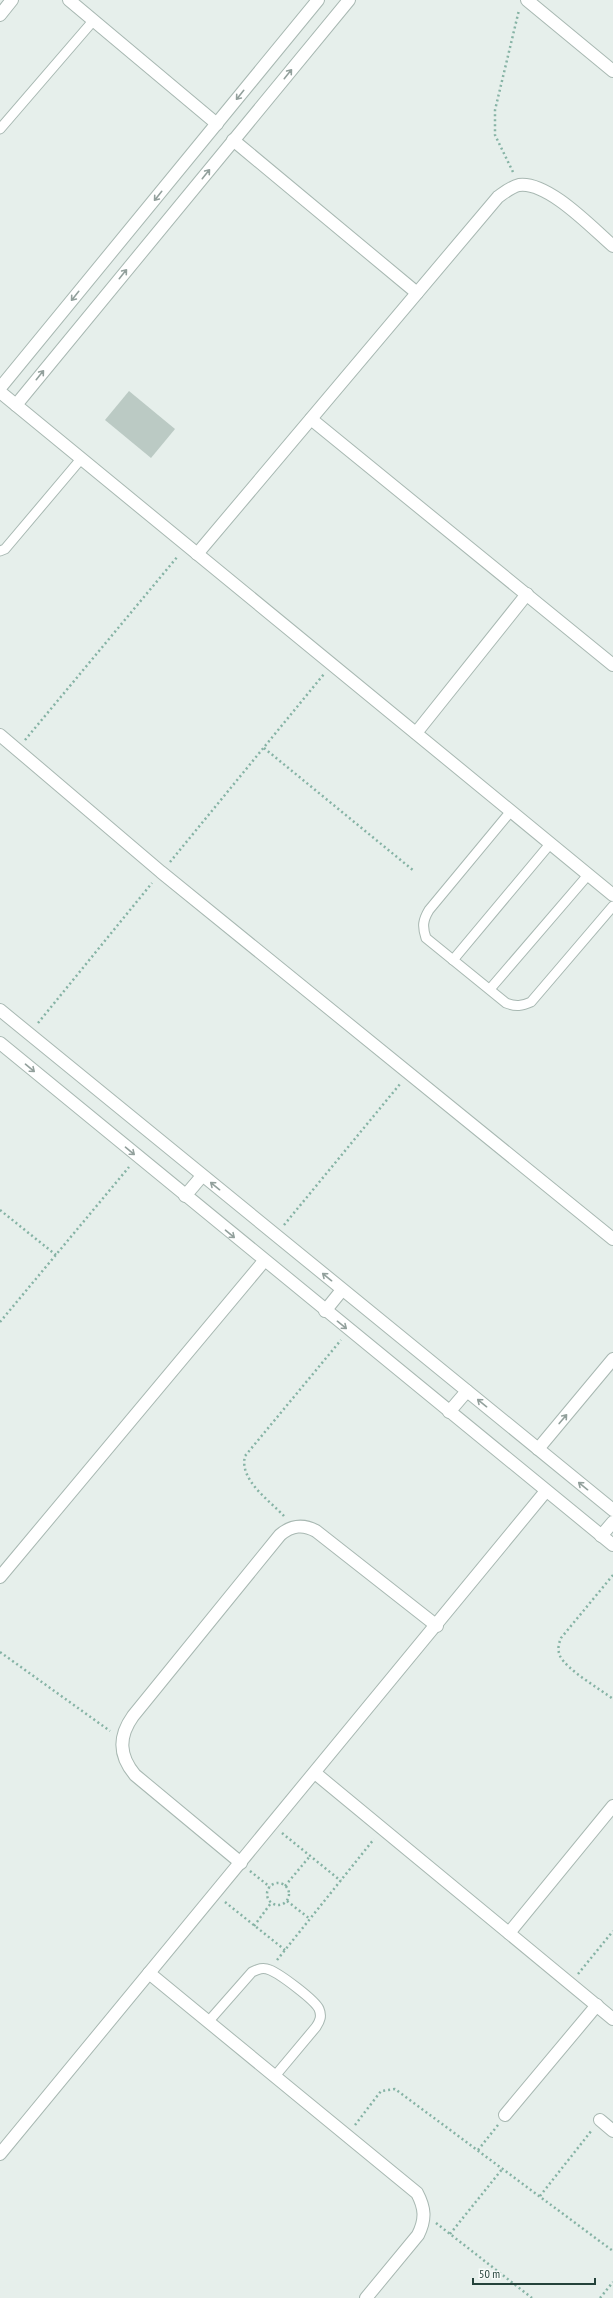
<svg xmlns="http://www.w3.org/2000/svg" width="613" height="2298" viewBox="0 0 613 2298" font-family="'PT Sans Narrow',sans-serif">
  <style>
    .building { fill: #bbcac4 }
    .lines { fill: none; stroke-linecap: round; stroke-linejoin: round }
    .lane-casing { stroke: #a8b8b2; stroke-width: 11 }
    .street-casing { stroke: #a8b8b2; stroke-width: 14 }
    .path { stroke: #86b3a5; stroke-width: 2.5; stroke-dasharray: 2 3; stroke-linecap: butt }
    .lane { stroke: #fff; stroke-width: 9 }
    .street { stroke: #fff; stroke-width: 12 }
    .oneway { stroke: #92a09c }
  </style>
  <rect width="100%" height="100%" fill="#e6efeb"/>
  <polygon class="building" points="129,391 175,429 151,458 105,420"/>
  <g class="lines">
    <g class="lane-casing">
      <g id="lane">
        <polyline points="0,129 93,21"/>
        <polyline points="0,551 5,549 81,459"/>
        <path d="M511 811 429 910C423 920 422 926 426 938L506 1003C516 1007 522 1006 531 1002L613 906"/>
        <polyline points="453,960 550,844"/>
        <polyline points="490,989 588,875"/>
        <path d="M208 2022 252 1972C258 1969 263 1967 270 1970 280 1974 315 2000 319 2009 322 2016 320 2021 316 2027L275 2076"/>
      </g>
    </g>
    <g class="street-casing">
      <g id="street">
        <polyline points="69,0 217,124"/>
        <polyline points="527,0 613,71"/>
        <polyline points="0,15 12,0"/>
        <polyline points="233,140 417,293"/>
        <polyline points="0,388 318,0"/>
        <polyline points="0,392 613,895"/>
        <polyline points="16,405 349,0"/>
        <polyline points="311,419 613,665"/>
        <path d="M197 554 498 197C505 192 511 187 519 185 548 181 592 228 613 246"/>
        <polyline points="416,733 527,594"/>
        <polyline points="0,735 161,872 613,1239"/>
        <polyline points="0,1010 613,1510"/>
        <polyline points="0,1043 613,1545"/>
        <polyline points="185,1196 202,1176"/>
        <polyline points="325,1311 342,1290"/>
        <polyline points="449,1412 467,1391"/>
        <polyline points="538,1449 613,1359"/>
        <polyline points="601,1536 613,1522"/>
        <polyline points="0,1577 264,1261"/>
        <polyline points="315,1773 613,2019"/>
        <path d="M241 1863 135 1775C119 1756 118 1737 133 1716L280 1535C292 1525 303 1524 316 1531L437 1626"/>
        <polyline points="509,1933 613,1806"/>
        <path d="M149 1973 417 2193C425 2208 426 2219 418 2235L366 2298"/>
        <polyline points="505,2115 597,2005"/>
        <polyline points="600,2120 613,2131"/>
        <polyline points="0,2154 546,1491"/>
      </g>
    </g>
    <g class="path">
      <polyline points="513,172 495,135 495,110 519,10"/>
      <polyline points="25,740 178,556"/>
      <polyline points="264,748 414,871"/>
      <polyline points="170,862 324,674"/>
      <polyline points="38,1023 152,883"/>
      <polyline points="0,1210 56,1255"/>
      <polyline points="284,1225 400,1084"/>
      <polyline points="0,1322 129,1167"/>
      <path d="M284 1516C269 1500 239 1480 245 1456L341 1340"/>
      <path d="M613 1575 561 1638C559 1643 557 1649 560 1656 567 1670 600 1689 613 1699"/>
      <polyline points="0,1652 110,1731"/>
      <polyline points="282,1833 341,1881"/>
      <polyline points="250,1871 270,1887"/>
      <circle cx="278" cy="1894" r="11"/>
      <polyline points="285,1886 310,1856"/>
      <polyline points="287,1901 310,1919"/>
      <polyline points="225,1902 285,1950"/>
      <polyline points="254,1926 271,1903"/>
      <polyline points="277,1960 374,1839"/>
      <polyline points="578,1974 613,1931"/>
      <polyline points="355,2125 381,2091 395,2089 613,2251"/>
      <polyline points="478,2150 498,2125"/>
      <polyline points="540,2196 592,2130"/>
      <polyline points="436,2223 532,2298"/>
      <polyline points="450,2234 503,2168"/>
      <polyline points="600,2298 613,2282"/>
    </g>
    <use href="#lane" class="lane"/>
    <use href="#street" class="street"/>
  </g>
  <defs><path id="oneway-shaft" d="M-6 0H5M1.5-3L5.5 0L1.5 3" fill="none" stroke-width="1.6" stroke-linecap="round" stroke-linejoin="round"/></defs>
  <g class="oneway">
    <use href="#oneway-shaft" transform="translate(288 74) rotate(-51)"/>
    <use href="#oneway-shaft" transform="translate(240 95) rotate(129)"/>
    <use href="#oneway-shaft" transform="translate(206 174) rotate(-51)"/>
    <use href="#oneway-shaft" transform="translate(158 196) rotate(129)"/>
    <use href="#oneway-shaft" transform="translate(123 274) rotate(-51)"/>
    <use href="#oneway-shaft" transform="translate(75 296) rotate(129)"/>
    <use href="#oneway-shaft" transform="translate(40 375) rotate(-51)"/>
    <use href="#oneway-shaft" transform="translate(30 1068) rotate(40)"/>
    <use href="#oneway-shaft" transform="translate(130 1151) rotate(40)"/>
    <use href="#oneway-shaft" transform="translate(215 1186) rotate(-141)"/>
    <use href="#oneway-shaft" transform="translate(230 1234) rotate(40)"/>
    <use href="#oneway-shaft" transform="translate(327 1277) rotate(-141)"/>
    <use href="#oneway-shaft" transform="translate(342 1325) rotate(39)"/>
    <use href="#oneway-shaft" transform="translate(482 1403) rotate(-141)"/>
    <use href="#oneway-shaft" transform="translate(563 1419) rotate(-50)"/>
    <use href="#oneway-shaft" transform="translate(583 1486) rotate(-141)"/>
  </g>
  <path d="M473 2278v6h122v-6" fill="none" stroke="#24423a" stroke-width="2"/>
  <text x="479" y="2278" font-size="12" fill="#24423a" stroke="#f7fbf9" stroke-width="3" paint-order="stroke">50 m</text>
</svg>
